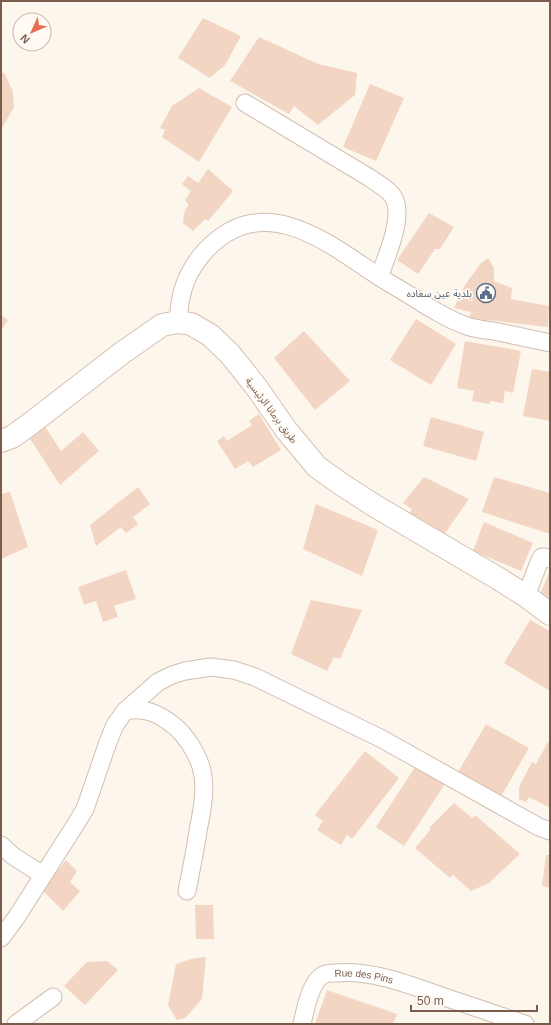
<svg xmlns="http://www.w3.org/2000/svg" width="551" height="1025" viewBox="0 0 551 1025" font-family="Arial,'Noto Sans Arabic',sans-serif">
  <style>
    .building { fill: #f3d5c3 }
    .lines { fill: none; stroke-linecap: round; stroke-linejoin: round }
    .street-casing { stroke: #d1beb0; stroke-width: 19 }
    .secondary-casing { stroke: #d6c0b0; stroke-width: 24 }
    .street { stroke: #fff; stroke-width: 17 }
    .secondary { stroke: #fff; stroke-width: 22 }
    .labels { text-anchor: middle; stroke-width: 3.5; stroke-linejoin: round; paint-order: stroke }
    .service-label { font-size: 10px; fill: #4e5e75; stroke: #fffaf3; text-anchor: end }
    .street-label { font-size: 10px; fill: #7a5c4d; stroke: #fffaf3 }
  </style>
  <rect width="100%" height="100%" fill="#fdf6ec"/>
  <g class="building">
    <polygon points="203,18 241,36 225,65 210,78 178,58"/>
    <polygon points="259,37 318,64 357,73 355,95 318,125 294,106 289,114 230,81"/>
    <polygon points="1,72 5,74 13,92 14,107 1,130"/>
    <polygon points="370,84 404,98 376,161 343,147"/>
    <polygon points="199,88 232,107 199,162 162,137 165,130 160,128 172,106"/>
    <polygon points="208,169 233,191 208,221 205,219 193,231 183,223 184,216 185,210 189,205 185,200 191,191 182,184 188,176 198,183"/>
    <polygon points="429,213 454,227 440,249 435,249 418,274 397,260"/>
    <polygon points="488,258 494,268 494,281 512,288 511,299 549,306 548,327 470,318 471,312 454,308 465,285 481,263"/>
    <polygon points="1,315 8,320 1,330"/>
    <polygon points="416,319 456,344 431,385 390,360"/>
    <polygon points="304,331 350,381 315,410 274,358"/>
    <polygon points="465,341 521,351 513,393 505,391 503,403 490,401 490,404 472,401 474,391 457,388"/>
    <polygon points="532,369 550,372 550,421 523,416"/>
    <polygon points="259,414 281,450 253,467 248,461 235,469 217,441 224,436 227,441 252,425 249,421"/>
    <polygon points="431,417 484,432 476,461 423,446"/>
    <polygon points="44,425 61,451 83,432 99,451 60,485 29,437"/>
    <polygon points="424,477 469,499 443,536 409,515 412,509 403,503"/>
    <polygon points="494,477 550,493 550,534 482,512"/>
    <polygon points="138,487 150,504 133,517 138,524 126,533 121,527 96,546 90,525"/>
    <polygon points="10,492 28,547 1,559 1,494"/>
    <polygon points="316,504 378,530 362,576 303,549"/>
    <polygon points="484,522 533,543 521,571 473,551"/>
    <polygon points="126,570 136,599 114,606 118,617 103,622 96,601 84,605 78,587"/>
    <polygon points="550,570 550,599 540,594"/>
    <polygon points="311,600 362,610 340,659 334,657 327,671 291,654"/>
    <polygon points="530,620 550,631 550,691 504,663"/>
    <polygon points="486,724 529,748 500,798 457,774"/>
    <polygon points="548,742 550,743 550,808 529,797 526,802 519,799 519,787 532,762 536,764"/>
    <polygon points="365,751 399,778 352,839 347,835 341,845 317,830 323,821 315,815"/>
    <polygon points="417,764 445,784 404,846 376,827"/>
    <polygon points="454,803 472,818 475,815 520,854 489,883 471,891 453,875 450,878 415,848 431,829 429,828"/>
    <polygon points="546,855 550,855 550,888 542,886"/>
    <polygon points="66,860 77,871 70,882 80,891 63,911 42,890"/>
    <polygon points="195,905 213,905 214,939 196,939"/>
    <polygon points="206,957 202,999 185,1018 177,1020 168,1005 176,964 191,959"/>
    <polygon points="107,961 118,970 85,1005 64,986 87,962"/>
    <polygon points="327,990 397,1014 393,1024 315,1024"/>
  </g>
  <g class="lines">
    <g class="street-casing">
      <g id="street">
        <path d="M245 103 370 178C378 184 389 189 394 198 404 218 386 258 379 277"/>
        <path d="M178 322C179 314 179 306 181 298 185 276 199 254 217 240 269 197 327 242 372 272 385 281 398 288 411 296 420 302 430 308 439 313 448 318 458 323 467 326 475 329 485 330 494 331 512 335 531 339 550 343"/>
        <polyline points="526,596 540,560 542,557 545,557 550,559"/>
        <path d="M125 711C144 707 158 713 173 725 185 734 197 753 201 767 207 787 202 811 198 831 195 851 191 871 187 891"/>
        <polyline points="1,845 13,856 43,875"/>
        <polyline points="1,938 16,918 74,827 85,809 108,742 115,725 125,711 158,682 172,675 185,671 211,667 234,670 255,677 382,739 539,827 550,831"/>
        <polyline points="16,1024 53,997"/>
        <path id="s1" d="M302 1024C305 1011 310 982 323 975 327 973 331 973 335 973 373 969 415 987 450 999 475 1007 500 1016 525 1024"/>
      </g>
    </g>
    <g class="secondary-casing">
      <polyline id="secondary" points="1,441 12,437 30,424 122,353 162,325 178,322 191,324 210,335 230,354 257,388 287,431 317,467 341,484 375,506 499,579 526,596 550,614"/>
    </g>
    <use href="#street" class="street"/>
    <use href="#secondary" class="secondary"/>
  </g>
  <defs>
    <g id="civic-ring" transform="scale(1)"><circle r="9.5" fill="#fffaf3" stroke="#5c6f8a" stroke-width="1.5"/><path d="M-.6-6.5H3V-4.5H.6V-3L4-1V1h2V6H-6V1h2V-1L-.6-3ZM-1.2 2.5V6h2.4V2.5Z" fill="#5c6f8a"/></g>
  </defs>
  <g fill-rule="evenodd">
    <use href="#civic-ring" x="486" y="293"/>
  </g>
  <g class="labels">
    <g class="service-label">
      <text x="472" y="297">بلدية عين سعاده</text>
    </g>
    <g class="street-label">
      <text transform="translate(272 410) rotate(53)" y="4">طريق برمانا الرئيسية</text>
      <text dy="4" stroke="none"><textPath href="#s1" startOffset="96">Rue des Pins</textPath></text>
    </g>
  </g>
  <rect width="551" height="1025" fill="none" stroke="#7a5c4d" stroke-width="4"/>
  <g transform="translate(32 32) rotate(225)"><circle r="19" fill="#fffaf3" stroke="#cabbb1"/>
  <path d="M0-3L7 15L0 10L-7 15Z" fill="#e76f51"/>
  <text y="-6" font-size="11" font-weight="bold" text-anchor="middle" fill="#7a5c4d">N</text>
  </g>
  <path d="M411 1005v6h126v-6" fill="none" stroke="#7a5c4d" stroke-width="2"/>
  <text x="417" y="1005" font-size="12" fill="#7a5c4d" stroke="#fffaf3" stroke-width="3" paint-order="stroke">50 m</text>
</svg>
